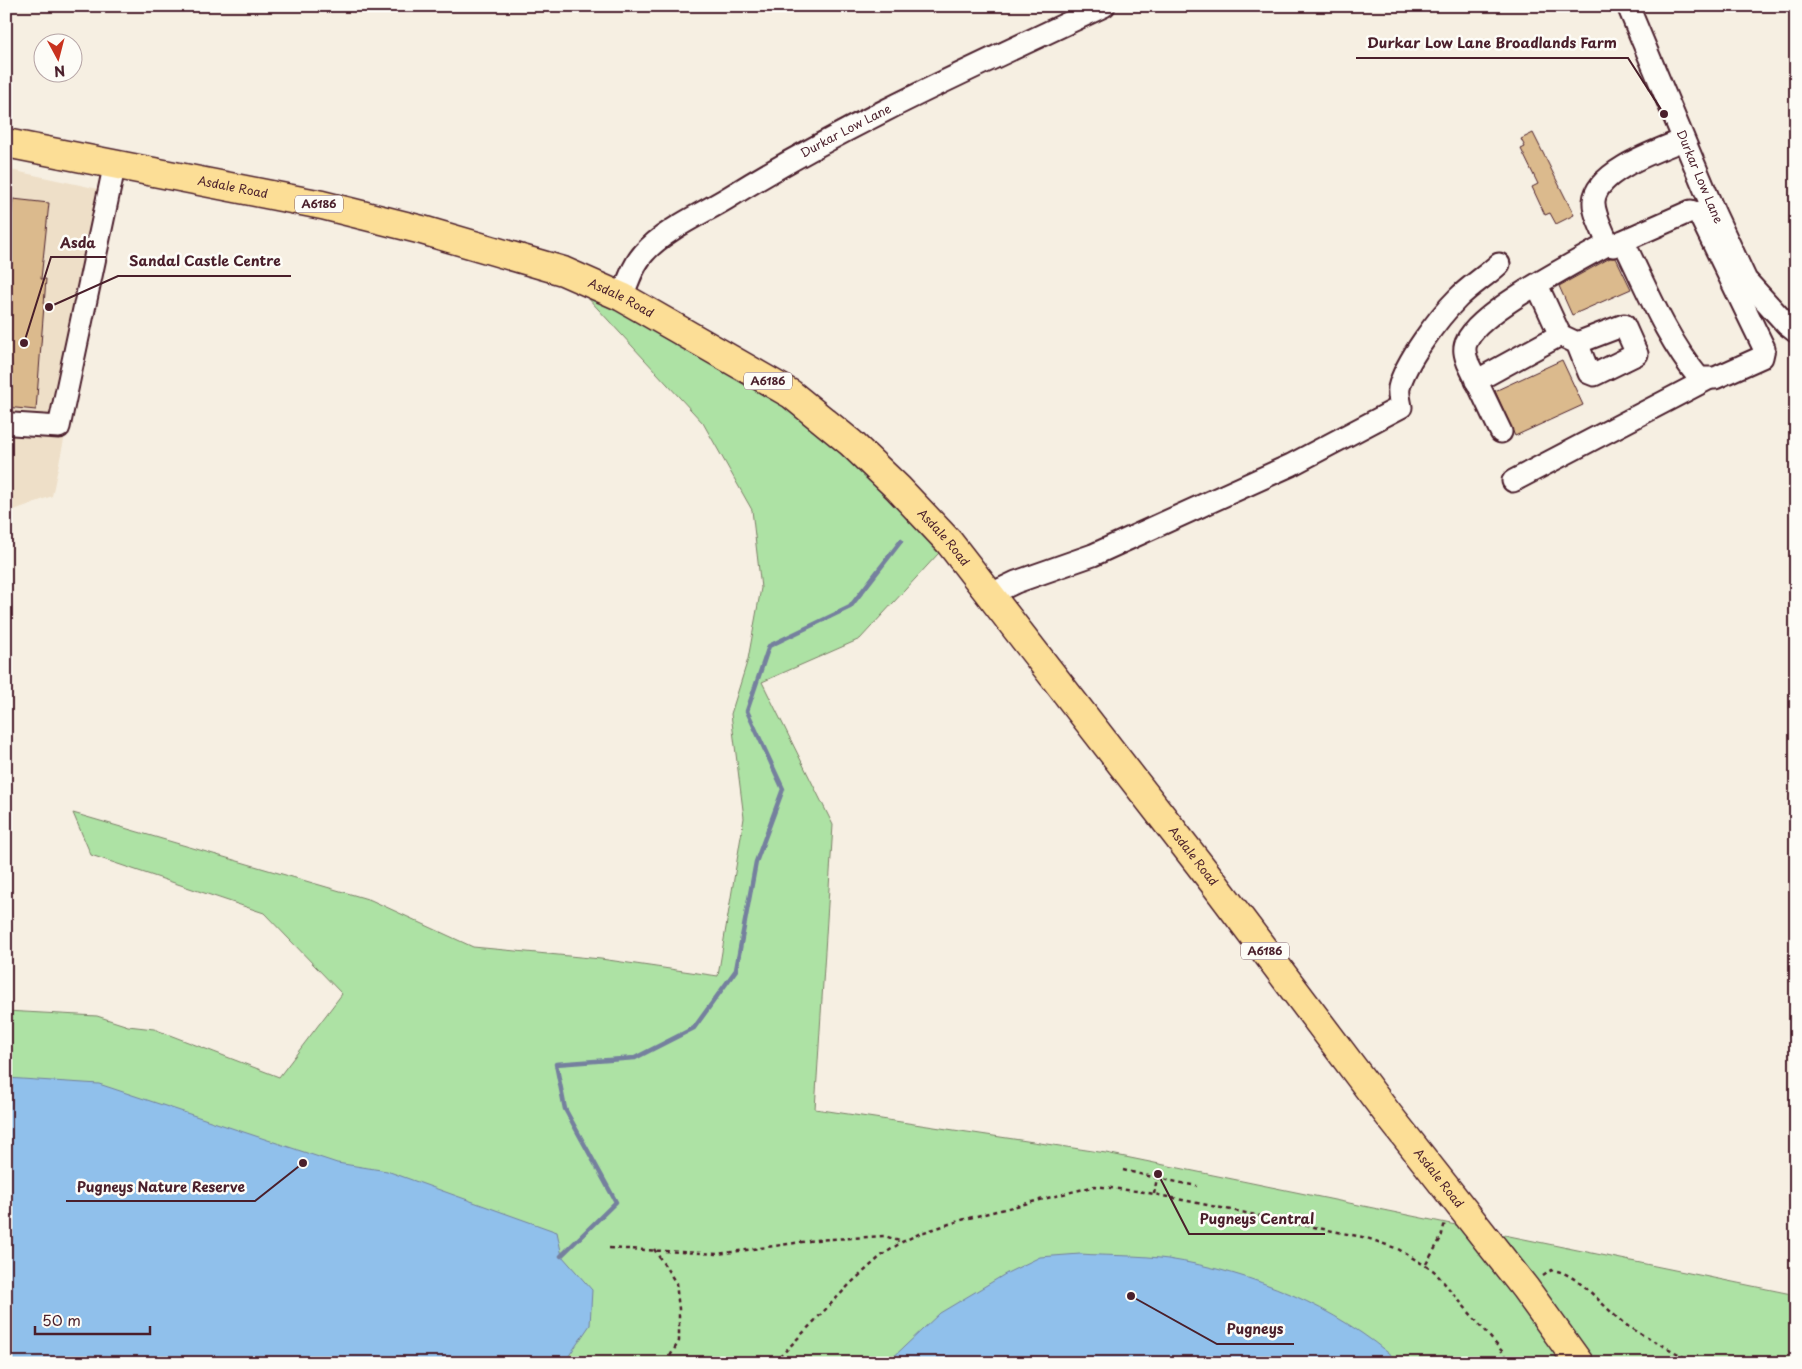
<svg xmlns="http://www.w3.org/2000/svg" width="1802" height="1369" viewBox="0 0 1802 1369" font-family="'Playpen Sans',sans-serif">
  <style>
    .built { fill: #eedfc8 }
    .green { fill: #ade2a4; stroke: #7c8068 }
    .water { fill: #90c0eb; stroke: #74809e }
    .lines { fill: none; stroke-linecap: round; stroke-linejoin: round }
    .stream { stroke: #74809e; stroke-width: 4.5 }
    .building { fill: #dbba8d; stroke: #4a1f2b }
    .minor-casing { stroke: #4a1f2b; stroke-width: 25 }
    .major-casing { stroke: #4a1f2b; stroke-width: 31 }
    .path { stroke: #4a1f2b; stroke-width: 2.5; stroke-dasharray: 4 4; stroke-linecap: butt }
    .minor { stroke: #fdfcf7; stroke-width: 21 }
    .major { stroke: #fcde96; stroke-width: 28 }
    .labels { text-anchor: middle; stroke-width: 5; stroke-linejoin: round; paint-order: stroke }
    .shield { fill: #fdfcf7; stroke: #806168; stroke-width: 1 }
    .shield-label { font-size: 11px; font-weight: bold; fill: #4a1f2b }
    .street-label { font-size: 12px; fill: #4a1f2b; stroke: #fdfcf7 }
    .leader { fill: none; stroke: #4a1f2b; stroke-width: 2 }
    .callout-dot { fill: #4a1f2b; stroke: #fdfcf7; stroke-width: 2 }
    .callout-label { font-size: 14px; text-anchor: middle; font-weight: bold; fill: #4a1f2b; stroke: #fdfcf7; stroke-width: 5; stroke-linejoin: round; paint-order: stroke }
  </style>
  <rect width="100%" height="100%" fill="#f6efe2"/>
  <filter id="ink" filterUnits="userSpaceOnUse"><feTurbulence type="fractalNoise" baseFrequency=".02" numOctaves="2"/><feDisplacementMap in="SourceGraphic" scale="10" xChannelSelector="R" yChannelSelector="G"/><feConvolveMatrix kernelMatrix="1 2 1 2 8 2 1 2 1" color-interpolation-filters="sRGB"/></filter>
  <g filter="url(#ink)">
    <polygon class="built" points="6,169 117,193 52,496 6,513"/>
    <polygon class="green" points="563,271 725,355 949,542 860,639 762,682 833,825 815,1109 1106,1153 1796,1295 1796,1363 6,1363 6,1011 97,1016 128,1026 154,1029 279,1077 342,994 264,913 91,855 73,813 371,900 473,947 601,959 718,976 744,818 731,714 748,659 761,588 752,510 703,423"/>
    <g class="water">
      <polygon points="6,1078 99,1084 337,1163 387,1171 557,1232 562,1256 592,1290 590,1325 564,1363 6,1363"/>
      <path d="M1080 1254C1109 1256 1139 1255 1168 1259 1252 1272 1336 1306 1400 1363H887L940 1313 1007 1273 1040 1257Z"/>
    </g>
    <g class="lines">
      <polyline class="stream" points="561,1256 616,1202 565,1109 556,1064 635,1058 694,1028 736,970 756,862 783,789 747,711 769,646 850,607 901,541"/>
    </g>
    <g class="building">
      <polygon points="1533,133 1574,215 1556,224 1550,213 1545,215 1532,187 1538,184 1521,149 1525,147 1521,139"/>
      <polygon points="13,199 49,203 41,279 46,279 36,410 6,407 6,275"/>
      <polygon points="1610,258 1616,258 1631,289 1572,315 1559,286"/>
      <polygon points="1562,360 1583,405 1515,436 1495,391"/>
    </g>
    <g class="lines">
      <g class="minor-casing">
        <g id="minor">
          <path id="s1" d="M1628 6 1715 214 1746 280 1787 325 1796 332"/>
          <path d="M1623 241C1646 287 1666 338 1699 378H1715L1762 357 1764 348 1699 214 1691 211 1623 241 1613 246 1608 244C1604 232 1593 214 1594 201 1596 171 1659 150 1683 140"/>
          <polyline points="1537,285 1560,335"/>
          <path id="s2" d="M622 297C628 282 633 265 644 253 663 231 701 214 726 199 846 124 977 66 1104 6"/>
          <polyline points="1476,381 1560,335 1577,343 1589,373 1594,375 1637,354 1624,325 1577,343"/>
          <polyline points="13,424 59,427 115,163"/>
          <path d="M1501 432 1468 363C1465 355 1463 348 1467 341 1480 311 1578 261 1608 244"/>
          <polyline points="1513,481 1708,379"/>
          <path d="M989 595 1016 582 1093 555 1291 465 1401 407C1400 401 1398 394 1399 388 1405 362 1439 317 1458 298 1471 285 1486 276 1499 264"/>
        </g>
      </g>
      <g class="major-casing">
        <g id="major">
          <path id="s3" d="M6 143 322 205 422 230 563 271 622 297 791 394 851 443 898 488 949 542 1213 882 1387 1113 1525 1288 1579 1363"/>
        </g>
      </g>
      <g class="path">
        <polyline points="1123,1170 1157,1178"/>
        <polyline points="1154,1194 1157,1178 1197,1186"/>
        <polyline points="609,1248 718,1254 816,1240 885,1236 902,1242"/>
        <polyline points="654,1249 676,1283 679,1309 679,1341 666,1363"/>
        <polyline points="1426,1264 1441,1238 1445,1222"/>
        <path d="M1543 1276 1552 1270C1580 1273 1605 1311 1629 1327 1647 1338 1666 1347 1684 1357L1688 1363"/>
        <polyline points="774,1363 851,1283 881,1256 902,1242 921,1233 965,1219 1095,1186 1144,1192 1367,1238 1398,1249 1434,1271 1512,1363"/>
      </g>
      <use href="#minor" class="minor"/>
      <use href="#major" class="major"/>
    </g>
  </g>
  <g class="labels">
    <g class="shield">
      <rect x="295" y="195.5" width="48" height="17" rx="4"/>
      <rect x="744" y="372.5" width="48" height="17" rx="4"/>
      <rect x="1241" y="942.5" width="48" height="17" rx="4"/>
    </g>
    <g class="shield-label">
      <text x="319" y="208">A6186</text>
      <text x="768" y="385">A6186</text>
      <text x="1265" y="955">A6186</text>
    </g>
    <g class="street-label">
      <text dy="4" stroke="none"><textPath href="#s2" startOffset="286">Durkar Low Lane</textPath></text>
      <text dy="4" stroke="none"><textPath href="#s1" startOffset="185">Durkar Low Lane</textPath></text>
      <text dy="4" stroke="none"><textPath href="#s3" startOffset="231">Asdale Road</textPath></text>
      <text dy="4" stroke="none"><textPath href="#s3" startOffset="636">Asdale Road</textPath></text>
      <text dy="4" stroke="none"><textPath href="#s3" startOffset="1041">Asdale Road</textPath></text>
      <text dy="4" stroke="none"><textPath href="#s3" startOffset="1446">Asdale Road</textPath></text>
      <text dy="4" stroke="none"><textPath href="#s3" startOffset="1851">Asdale Road</textPath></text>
    </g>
  </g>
  <path class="leader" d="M1664 114L1628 58H1356M24 343L51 257H106M49 307L118 276H291M303 1163L255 1201H66M1158 1174L1189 1234H1325M1131 1296L1217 1344H1294"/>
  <g class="callout-dot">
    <circle cx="1664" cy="114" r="5"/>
    <circle cx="24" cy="343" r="5"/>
    <circle cx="49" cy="307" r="5"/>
    <circle cx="303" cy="1163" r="5"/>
    <circle cx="1158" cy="1174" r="5"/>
    <circle cx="1131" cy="1296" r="5"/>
  </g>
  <g class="callout-label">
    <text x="1492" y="48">Durkar Low Lane Broadlands Farm</text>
    <text x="78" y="248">Asda</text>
    <text x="205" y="266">Sandal Castle Centre</text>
    <text x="161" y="1192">Pugneys Nature Reserve</text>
    <text x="1257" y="1224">Pugneys Central</text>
    <text x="1255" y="1334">Pugneys</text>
  </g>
  <rect width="1802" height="1369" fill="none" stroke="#fdfcf7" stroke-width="25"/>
  <rect x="12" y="12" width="1777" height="1344" fill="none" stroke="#4a1f2b" stroke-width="2" filter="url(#ink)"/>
  <g transform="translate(58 58) rotate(173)"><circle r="24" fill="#fdfcf7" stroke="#b5a4a5"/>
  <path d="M0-4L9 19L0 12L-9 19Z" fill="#c8321e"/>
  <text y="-8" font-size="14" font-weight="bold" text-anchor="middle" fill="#4a1f2b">N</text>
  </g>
  <path d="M35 1326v8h115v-8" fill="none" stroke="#4a1f2b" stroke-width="2.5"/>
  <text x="42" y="1326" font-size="15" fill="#4a1f2b" stroke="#fdfcf7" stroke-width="4" paint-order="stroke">50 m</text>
</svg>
